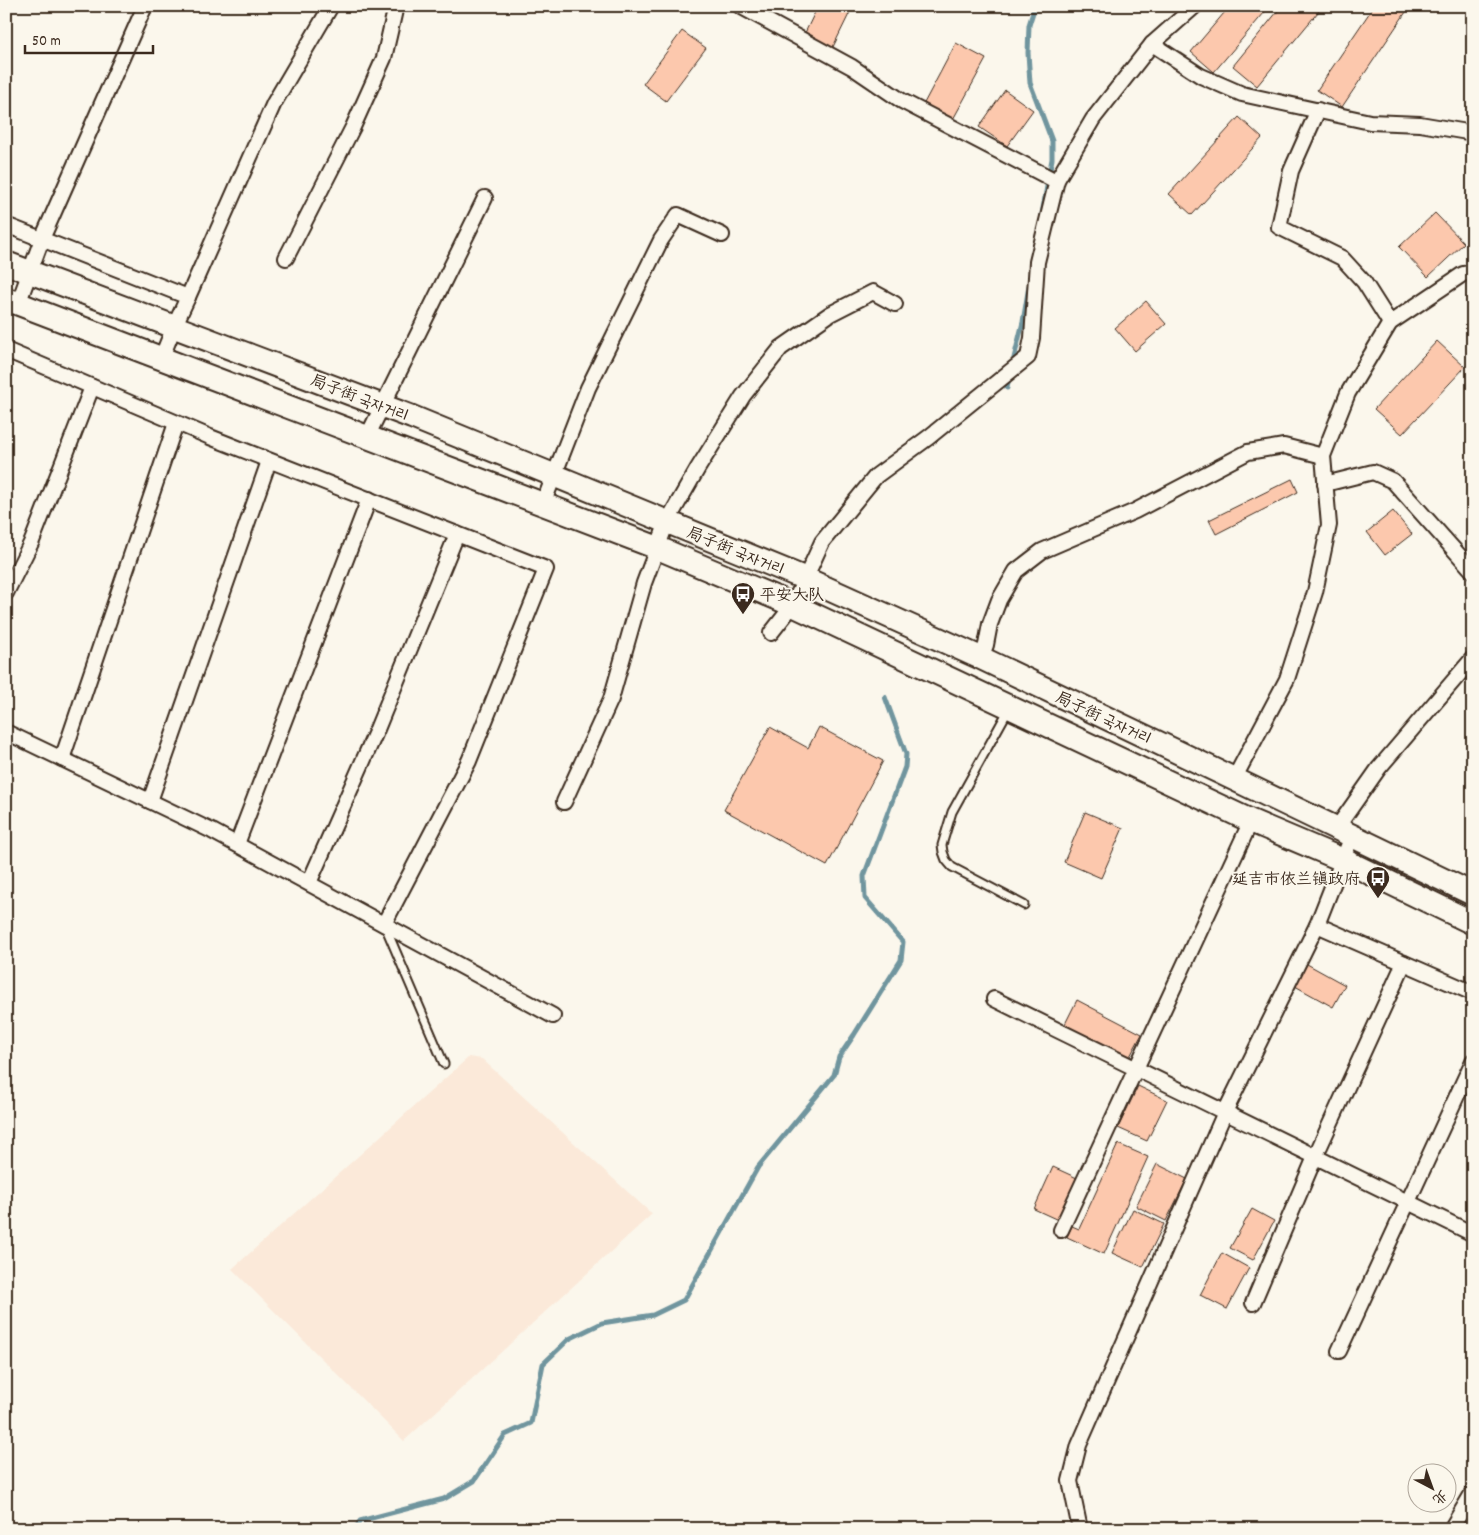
<svg xmlns="http://www.w3.org/2000/svg" width="1479" height="1535" viewBox="0 0 1479 1535" font-family="Dekko,'LXGW WenKai TC','Poor Story',sans-serif">
  <style>
    .built { fill: #fbe9d9 }
    .lines { fill: none; stroke-linecap: round; stroke-linejoin: round }
    .stream { stroke: #70959e; stroke-width: 5 }
    .building { fill: #fcc8ad; stroke: #3b2a1e }
    .service-casing { stroke: #3b2a1e; stroke-width: 11 }
    .minor-casing { stroke: #3b2a1e; stroke-width: 18 }
    .primary-casing { stroke: #3b2a1e; stroke-width: 26 }
    .service { stroke: #fbf7ec; stroke-width: 7 }
    .minor { stroke: #fbf7ec; stroke-width: 14 }
    .primary { stroke: #fbf7ec; stroke-width: 22 }
    .labels { text-anchor: middle; stroke-width: 4; stroke-linejoin: round; paint-order: stroke }
    .street-label { font-size: 16px; fill: #3b2a1e; stroke: #fbf7ec }
    .poi-label { font-size: 16px; fill: #3b2a1e; stroke: #fbf7ec; text-anchor: start }
  </style>
  <rect width="100%" height="100%" fill="#fbf7ec"/>
  <filter id="ink" filterUnits="userSpaceOnUse"><feTurbulence type="fractalNoise" baseFrequency=".02" numOctaves="2"/><feDisplacementMap in="SourceGraphic" scale="10" xChannelSelector="R" yChannelSelector="G"/><feConvolveMatrix kernelMatrix="1 2 1 2 8 2 1 2 1" color-interpolation-filters="sRGB"/></filter>
  <g filter="url(#ink)">
    <polygon class="built" points="469,1057 482,1059 652,1214 404,1441 232,1269"/>
    <g class="lines">
      <g class="stream">
        <polyline points="1035,6 1029,25 1028,53 1030,83 1052,141 1052,159 1042,214"/>
        <polyline points="1012,366 1023,322 1029,286"/>
        <polyline points="1007,388 1009,377"/>
        <polyline points="355,1529 360,1521 444,1499 474,1481 505,1435 531,1423 543,1364 569,1339 602,1323 653,1315 684,1300 758,1167 834,1075 839,1057 854,1035 901,960 903,942 865,898 864,876 905,767 906,754 885,697"/>
      </g>
    </g>
    <g class="building">
      <polygon points="818,6 853,6 831,51 803,37"/>
      <polygon points="1230,6 1270,6 1214,72 1191,52"/>
      <polygon points="1282,6 1323,6 1257,86 1233,66"/>
      <polygon points="1374,6 1410,6 1342,107 1317,90"/>
      <polygon points="682,31 706,48 666,101 643,84"/>
      <polygon points="956,43 986,59 951,123 922,107"/>
      <polygon points="1005,90 1033,110 1007,146 979,127"/>
      <polygon points="1239,117 1262,138 1192,215 1169,194"/>
      <polygon points="1435,213 1464,243 1428,277 1399,247"/>
      <polygon points="1146,301 1166,324 1135,351 1115,328"/>
      <polygon points="1437,341 1465,367 1402,434 1374,409"/>
      <polygon points="1292,479 1298,492 1216,534 1209,520"/>
      <polygon points="1393,511 1412,534 1385,555 1367,532"/>
      <polygon points="770,727 808,748 819,727 883,761 827,866 724,810"/>
      <polygon points="1085,812 1123,828 1101,878 1064,862"/>
      <polygon points="1307,964 1345,985 1333,1007 1295,986"/>
      <polygon points="1077,1000 1142,1034 1128,1060 1064,1026"/>
      <polygon points="1138,1086 1167,1100 1147,1141 1118,1128"/>
      <polygon points="1118,1144 1148,1157 1104,1254 1067,1237 1072,1226 1079,1229"/>
      <polygon points="1157,1164 1187,1179 1166,1221 1136,1206"/>
      <polygon points="1053,1167 1077,1178 1058,1220 1034,1209"/>
      <polygon points="1133,1209 1164,1224 1143,1267 1112,1253"/>
      <polygon points="1252,1209 1274,1221 1253,1260 1230,1248"/>
      <polygon points="1222,1253 1249,1268 1227,1309 1200,1295"/>
    </g>
    <g class="lines">
      <g class="service-casing">
        <g id="service">
          <polyline points="1009,709 952,812 942,845 943,852 946,860 952,867 1024,905"/>
          <polyline points="385,926 444,1064"/>
        </g>
      </g>
      <g class="minor-casing">
        <g id="minor">
          <polyline points="740,6 852,67 902,101 1052,179 1057,180"/>
          <polyline points="1152,44 1201,76 1242,94 1370,122 1420,124 1473,133"/>
          <polyline points="1318,110 1291,171 1279,227 1342,258 1364,282 1390,323"/>
          <polyline points="6,225 188,297 174,327 161,359"/>
          <polyline points="286,258 353,127 384,58 396,6"/>
          <polyline points="188,297 274,103 331,6"/>
          <polyline points="18,304 42,239 145,6"/>
          <polyline points="6,350 210,437 546,569 469,761 384,924"/>
          <polyline points="367,437 485,198"/>
          <polyline points="1325,484 1373,472 1393,481 1473,571"/>
          <polyline points="543,504 588,388 661,240 678,215 722,235"/>
          <polyline points="6,593 32,541 92,387"/>
          <polyline points="771,633 793,605 822,542 876,476 929,437 1028,357 1032,338 1037,262 1057,180 1093,119 1152,44 1195,6"/>
          <polyline points="981,658 986,645 990,624 999,600 1016,571 1042,551 1135,511 1248,452 1284,446 1323,456"/>
          <polyline points="6,732 212,831 553,1016"/>
          <polyline points="62,759 176,423"/>
          <polyline points="1234,779 1287,679 1315,592 1329,525 1323,456 1348,393 1390,323 1463,274 1473,272"/>
          <polyline points="150,801 269,461"/>
          <polyline points="564,802 611,699 644,583 667,522 698,468 743,396 781,348 830,314 873,292 895,304"/>
          <polyline points="1336,829 1379,768 1473,658"/>
          <polyline points="237,844 369,499"/>
          <polyline points="309,883 375,734 457,534"/>
          <polyline points="1317,925 1473,993"/>
          <polyline points="994,999 1473,1234"/>
          <polyline points="1061,1230 1251,821"/>
          <polyline points="1253,1303 1315,1157 1404,963"/>
          <polyline points="1339,1351 1473,1061"/>
          <polyline points="1080,1529 1070,1481 1079,1445 1225,1112 1317,925 1352,836"/>
          <polyline points="1451,1529 1473,1492"/>
        </g>
      </g>
      <g class="primary-casing">
        <g id="primary">
          <polyline points="6,263 412,417 804,578 981,658 1234,779 1473,894"/>
          <polyline points="6,299 658,548 793,605 1251,821 1343,860 1473,923"/>
        </g>
      </g>
      <use href="#service" class="service"/>
      <use href="#minor" class="minor"/>
      <use href="#primary" class="primary"/>
    </g>
  </g>
  <defs>
    <g id="bus-pin" transform="scale(1.25)"><path d="M0 17L-7.5 6A9.5 9.5 0 1 1 7.5 6Z" fill="#3b2a1e" stroke="#fbf7ec"/><path d="M-5-6H5V4H4V6H2V4H-2V6H-4V4H-5ZM-3.5-4V0h7V-4ZM-3.5 1.2v1.5H-2V1.2ZM2 1.2v1.5H3.5V1.2Z" fill="#fff"/></g>
  </defs>
  <g fill-rule="evenodd">
    <use href="#bus-pin" x="743" y="594"/>
    <use href="#bus-pin" x="1378" y="878"/>
  </g>
  <g class="labels">
    <g class="street-label">
      <text transform="translate(360 397) rotate(21)" y="6">局子街 국자거리</text>
      <text transform="translate(736 550) rotate(22)" y="6">局子街 국자거리</text>
      <text transform="translate(1104 717) rotate(25)" y="6">局子街 국자거리</text>
    </g>
    <g class="poi-label">
      <text x="760" y="600">平安大队</text>
      <text x="1360" y="884" text-anchor="end">延吉市依兰镇政府</text>
    </g>
  </g>
  <rect width="1479" height="1535" fill="none" stroke="#fbf7ec" stroke-width="25"/>
  <rect x="12" y="12" width="1454" height="1510" fill="none" stroke="#3b2a1e" stroke-width="2" filter="url(#ink)"/>
  <g transform="translate(1432 1488) rotate(139)"><circle r="24" fill="#fbf7ec" stroke="#aea59a"/>
  <path d="M0-4L9 19L0 12L-9 19Z" fill="#3b2a1e"/>
  <text y="-8" font-size="14" font-weight="bold" text-anchor="middle" fill="#3b2a1e">北</text>
  </g>
  <path d="M25 45v8h128v-8" fill="none" stroke="#3b2a1e" stroke-width="2.5"/>
  <text x="32" y="45" font-size="15" fill="#3b2a1e" stroke="#fbf7ec" stroke-width="4" paint-order="stroke">50 m</text>
</svg>
